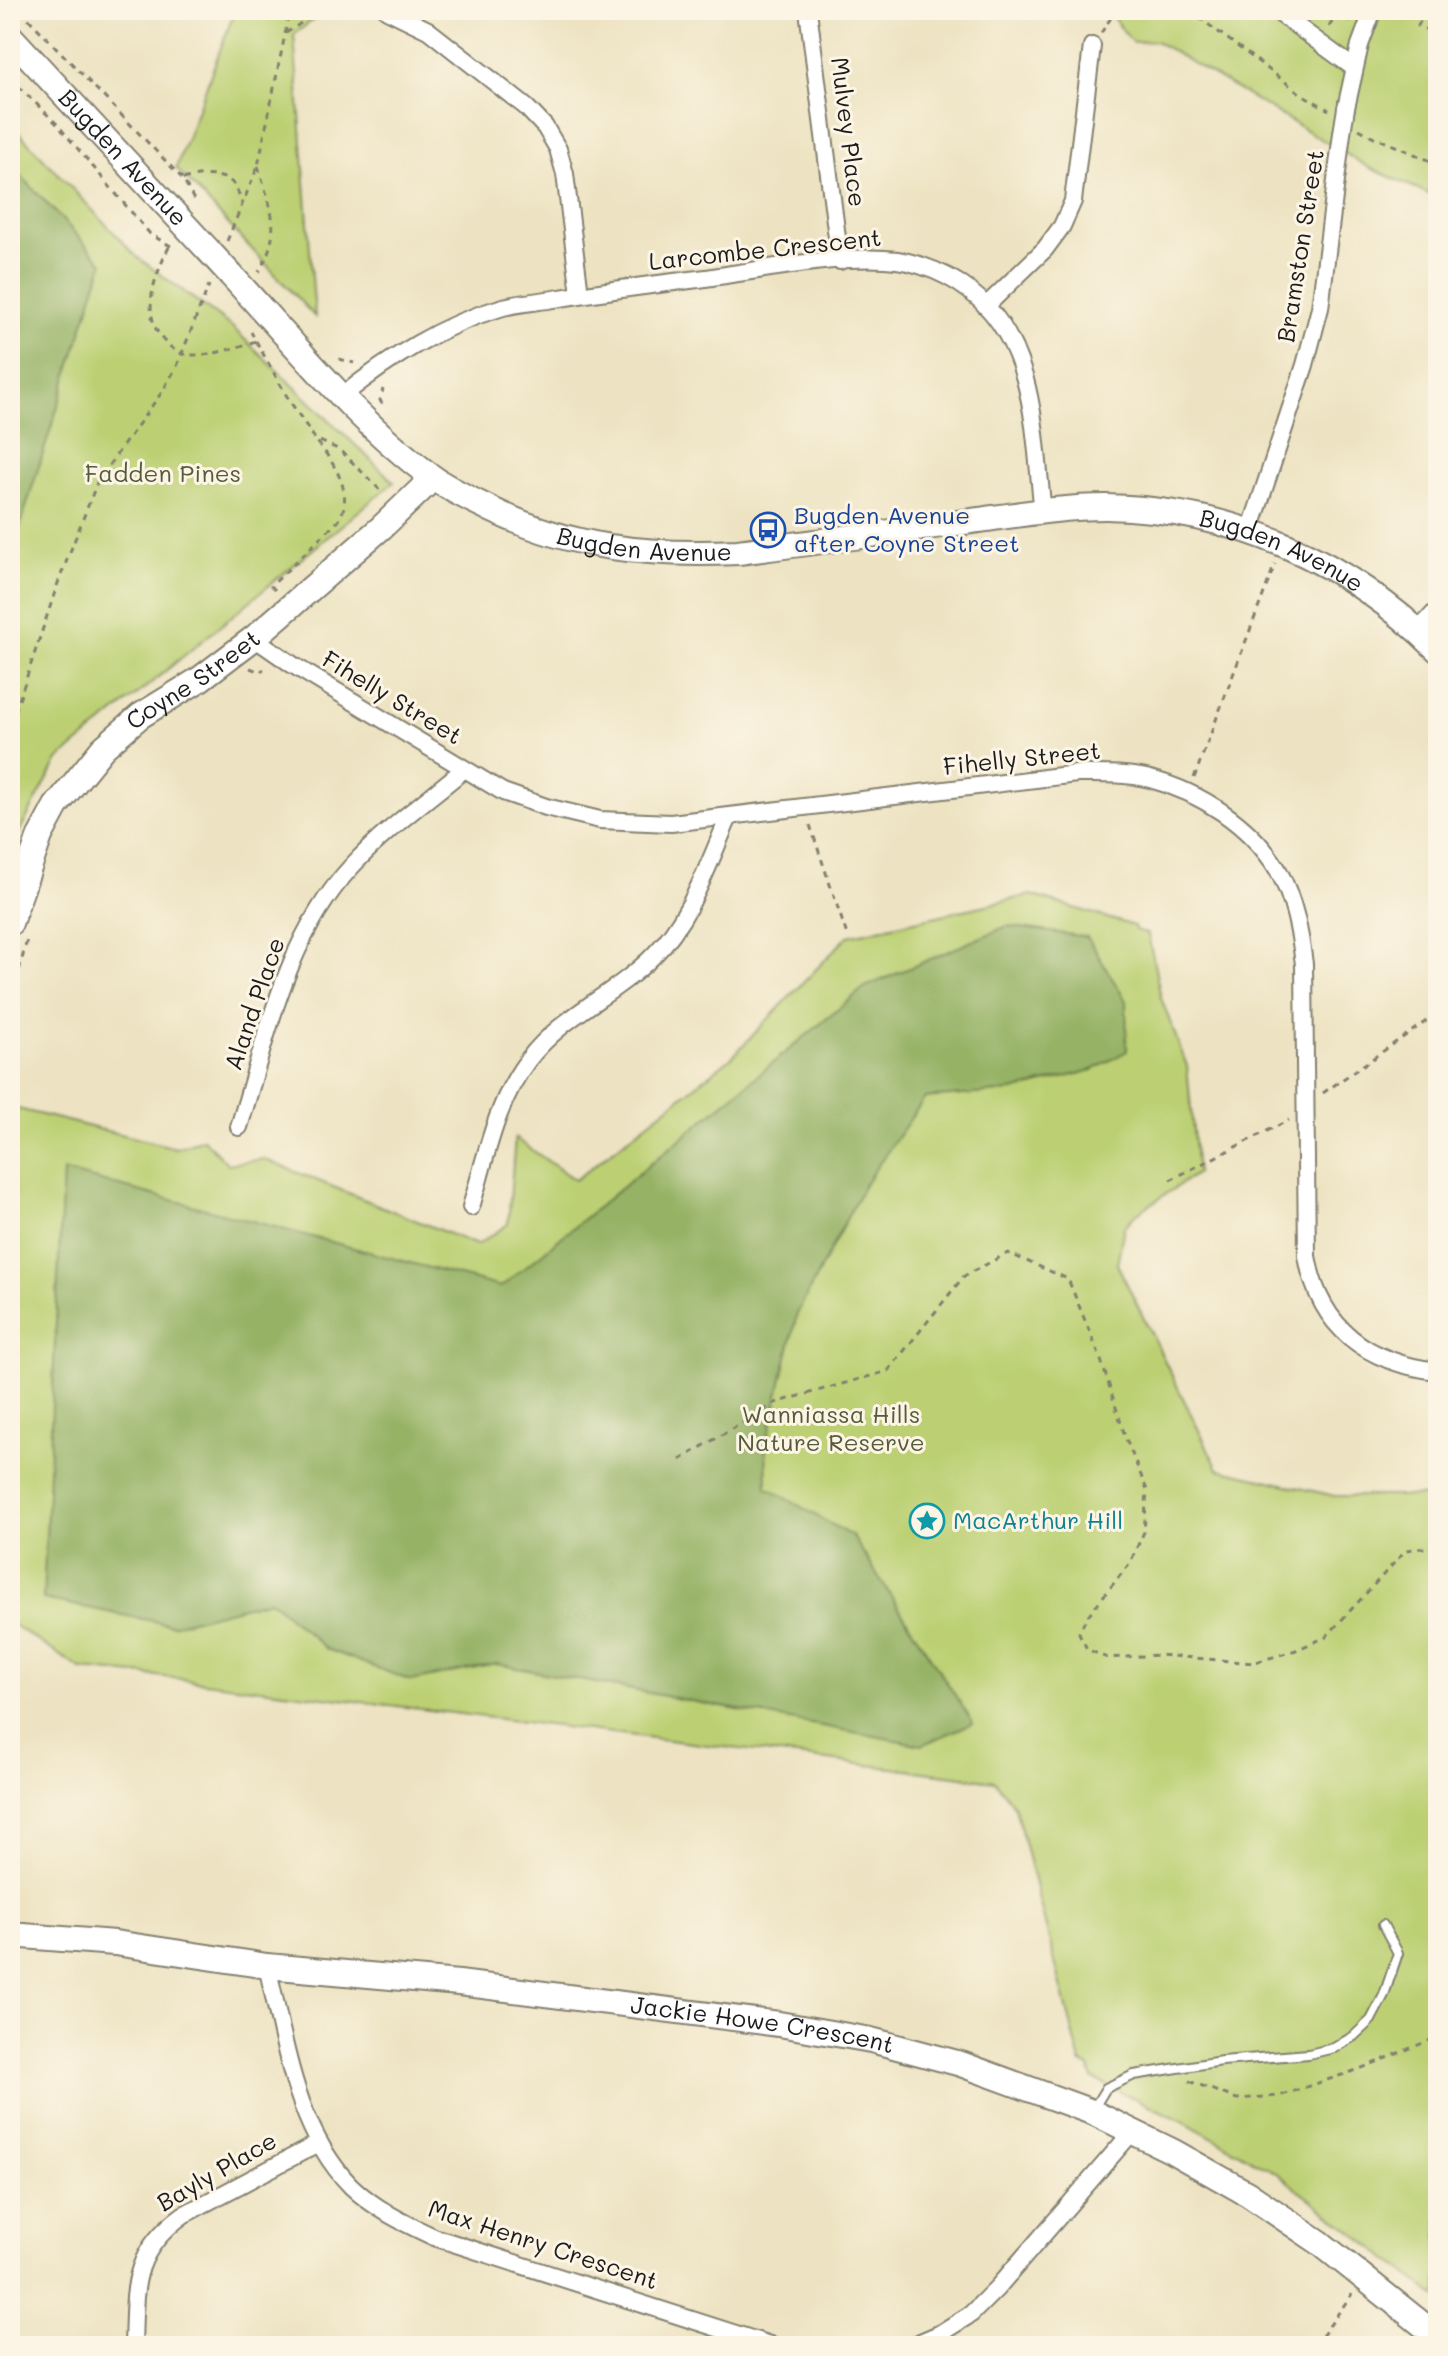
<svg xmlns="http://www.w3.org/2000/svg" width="1448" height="2356" viewBox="0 0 1448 2356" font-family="Mali,sans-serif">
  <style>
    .green { fill: #bcd073; stroke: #6c7648; stroke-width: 2 }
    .forest { fill: #95b265; stroke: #586740; stroke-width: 2 }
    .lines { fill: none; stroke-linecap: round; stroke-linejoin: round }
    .lane-casing { stroke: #84806f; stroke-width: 12 }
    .street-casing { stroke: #84806f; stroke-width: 20 }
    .secondary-casing { stroke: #84806f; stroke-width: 28 }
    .path { stroke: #84806f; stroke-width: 3; stroke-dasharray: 6 6; stroke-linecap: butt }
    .lane { stroke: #fff; stroke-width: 8 }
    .street { stroke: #fff; stroke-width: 16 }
    .secondary { stroke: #fff; stroke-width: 24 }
    .street-bridge-casing { stroke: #84806f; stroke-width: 20; stroke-linecap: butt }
    .secondary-bridge-casing { stroke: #84806f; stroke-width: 28; stroke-linecap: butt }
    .street-bridge { stroke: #fff; stroke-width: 16 }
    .secondary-bridge { stroke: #fff; stroke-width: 24 }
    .labels { text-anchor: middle; stroke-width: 6; stroke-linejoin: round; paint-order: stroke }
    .street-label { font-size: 24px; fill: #1c1c1c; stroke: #fcf5e5 }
    .park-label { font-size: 24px; fill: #545b3a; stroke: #fcf5e5 }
    .transit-label { font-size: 24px; fill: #164399; stroke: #fcf5e5; text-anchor: start }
    .culture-label { font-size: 24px; fill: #0d838f; stroke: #fcf5e5; text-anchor: start }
  </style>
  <rect width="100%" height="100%" fill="#fcf5e5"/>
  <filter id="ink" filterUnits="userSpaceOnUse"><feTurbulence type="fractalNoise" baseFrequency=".0125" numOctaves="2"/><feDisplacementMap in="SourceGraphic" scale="16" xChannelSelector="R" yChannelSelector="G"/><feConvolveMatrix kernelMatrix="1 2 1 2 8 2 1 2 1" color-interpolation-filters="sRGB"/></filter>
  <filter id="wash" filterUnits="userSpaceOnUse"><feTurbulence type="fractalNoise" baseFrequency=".006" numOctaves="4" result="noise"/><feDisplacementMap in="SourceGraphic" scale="32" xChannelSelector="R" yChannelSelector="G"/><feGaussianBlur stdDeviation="1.8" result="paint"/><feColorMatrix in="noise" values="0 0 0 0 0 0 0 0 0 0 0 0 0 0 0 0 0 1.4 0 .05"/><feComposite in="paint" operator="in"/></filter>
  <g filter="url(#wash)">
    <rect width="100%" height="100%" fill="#ede3c2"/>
    <g class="green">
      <polygon points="235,10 319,10 320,15 294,34 315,317 176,168"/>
      <polygon points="1107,10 1438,10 1438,198 1370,168 1155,41 1132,42"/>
      <polygon points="10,123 137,257 232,327 394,482 58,760 10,849"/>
      <polygon points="1031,895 1134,926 1135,930 1148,934 1161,998 1187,1066 1197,1173 1136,1214 1124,1227 1117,1264 1218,1469 1335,1496 1438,1496 1438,2298 1278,2174 1181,2120 1093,2079 1089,2067 1081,2063 1015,1807 995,1781 157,1676 81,1669 10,1623 10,1107 176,1148 203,1139 228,1164 264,1159 477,1245 508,1224 515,1138 575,1180 732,1057 848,936"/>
    </g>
    <g class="forest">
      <polygon points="10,164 103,263 10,558"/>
      <polygon points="1007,926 1087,937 1126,1001 1127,1051 1093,1070 1013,1091 925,1098 864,1185 797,1314 766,1447 767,1487 853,1537 973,1723 922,1745 496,1664 411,1681 326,1649 270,1600 172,1625 43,1599 63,1171 501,1287 865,987"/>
    </g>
  </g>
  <g filter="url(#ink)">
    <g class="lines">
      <g class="lane-casing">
        <polyline id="lane" points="1092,2111 1106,2088 1134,2075 1222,2061 1309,2054 1334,2048 1354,2036 1371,2020 1384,1995 1398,1953 1383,1925"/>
      </g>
      <g class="street-casing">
        <g id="street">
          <polyline points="387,10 428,30 526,107 545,127 558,149 565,174 580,294"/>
          <polyline points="808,10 840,261"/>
          <polyline points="1275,10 1354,68"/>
          <polyline points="1346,108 1360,45 1373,10"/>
          <polyline points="986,306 1045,249 1062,226 1073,201 1092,46"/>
          <path d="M342 396C390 358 441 325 500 308 517 303 536 302 554 299 602 291 650 285 698 279 758 271 825 256 885 259 918 260 954 276 978 298 1037 351 1034 439 1043 512"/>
          <polyline points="1250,531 1305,365 1320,308 1342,133"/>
          <polyline points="1418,631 1438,609"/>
          <path d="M254 638 293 665 503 792 546 807 600 820 671 823 1077 774C1101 774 1126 773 1150 779 1200 792 1251 825 1278 870 1294 899 1300 932 1304 964L1307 1256C1319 1328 1367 1363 1438 1371"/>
          <path d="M239 1127C267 1037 286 937 352 866 385 830 426 801 463 770"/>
          <path d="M471 1207C486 1157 496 1102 528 1060 562 1015 615 995 654 955 691 918 708 864 729 817"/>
          <path d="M267 1966C285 2040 295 2129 351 2186 375 2209 404 2223 434 2237L773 2346"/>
          <path d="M133 2346C135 2287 131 2253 183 2215L319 2143"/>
          <polyline points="911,2346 939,2334 971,2314 997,2288 1133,2131"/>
        </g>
      </g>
      <g class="secondary-casing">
        <g id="secondary">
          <path id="s1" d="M10 36 208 250"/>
          <path id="s2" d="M231 275C292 341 359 424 432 477 450 490 470 499 490 509 572 549 648 556 738 552 808 543 879 534 949 524 1001 518 1054 507 1106 507 1235 509 1348 561 1438 650"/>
          <path id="s3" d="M10 923 40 836 56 806 103 748 140 716 200 679 254 638 382 527 433 478"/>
          <path id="s4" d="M10 1935 115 1943 267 1966 459 1983 779 2024 871 2040 961 2064 1092 2112 1172 2151 1248 2194 1319 2242 1438 2337"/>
        </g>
      </g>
      <g class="path">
        <polyline points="20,10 183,179 195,202"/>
        <polyline points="1189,10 1300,93 1329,110"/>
        <polyline points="1425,10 1418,26 1438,34"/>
        <polyline points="1337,14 1351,22"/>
        <polyline points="1329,27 1339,10"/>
        <polyline points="286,33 321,10"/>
        <polyline points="1101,33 1116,10"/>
        <polyline points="10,78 56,123 150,234 176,249"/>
        <polyline points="1359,129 1374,137 1438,164"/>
        <path d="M258 166C271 210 283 229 259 272"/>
        <path d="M183 179C196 175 225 172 234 185 238 190 240 198 242 204"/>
        <polyline points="227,241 258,166 290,10"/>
        <path d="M169 247C155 276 140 312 163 340 170 347 179 355 189 355 213 356 234 348 256 341L251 332"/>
        <polyline points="256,341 289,400 315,439 340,450 384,494"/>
        <polyline points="339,359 354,363"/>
        <polyline points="382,404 380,400 383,389"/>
        <path d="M275 590 271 586 339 520C355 492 333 462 315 439"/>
        <polyline points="250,668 260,672 264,669"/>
        <polyline points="10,747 16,709 58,583 98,480 162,392 177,366 209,285"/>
        <polyline points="1194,778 1275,564"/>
        <polyline points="810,825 847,935"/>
        <polyline points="10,1005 28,936"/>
        <polyline points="1323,1093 1438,1013"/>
        <polyline points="1170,1180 1289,1120"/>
        <polyline points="680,1460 775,1403 888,1371 964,1276 1008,1253 1068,1279 1100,1357 1126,1439 1147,1490 1144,1532 1130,1563 1086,1618 1079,1633 1087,1649 1107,1658 1159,1655 1253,1663 1296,1650 1326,1637 1406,1550 1433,1547 1438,1551"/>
        <polyline points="1189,2081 1237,2099 1279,2096 1357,2070 1438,2037"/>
        <polyline points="1315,2346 1352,2294"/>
      </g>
      <use href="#lane" class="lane"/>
      <use href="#street" class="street"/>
      <use href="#secondary" class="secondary"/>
      <g class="street-bridge-casing">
        <polyline id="street-bridge" points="1342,133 1346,108"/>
      </g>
      <g class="secondary-bridge-casing">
        <polyline id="secondary-bridge" points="208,250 231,275"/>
      </g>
      <use href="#street-bridge" class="street-bridge"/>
      <use href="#secondary-bridge" class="secondary-bridge"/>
    </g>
  </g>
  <defs>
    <g id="bus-ring" transform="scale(1.8)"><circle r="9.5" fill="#fcf5e5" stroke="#1a4fb4" stroke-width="1.5"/><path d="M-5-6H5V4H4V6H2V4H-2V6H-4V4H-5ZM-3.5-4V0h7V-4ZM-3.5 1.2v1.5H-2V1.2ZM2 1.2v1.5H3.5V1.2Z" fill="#1a4fb4"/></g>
    <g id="sight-ring" transform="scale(1.8)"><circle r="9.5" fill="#fcf5e5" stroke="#0f9aa8" stroke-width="1.5"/><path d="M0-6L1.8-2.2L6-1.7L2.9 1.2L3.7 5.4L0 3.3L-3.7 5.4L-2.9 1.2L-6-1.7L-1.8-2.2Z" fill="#0f9aa8"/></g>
  </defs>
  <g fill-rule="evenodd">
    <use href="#bus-ring" x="768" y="530"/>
    <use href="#sight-ring" x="927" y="1521"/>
  </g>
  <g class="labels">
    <g class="street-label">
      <text transform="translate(848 132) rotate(83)" y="8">Mulvey Place</text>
      <text dy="8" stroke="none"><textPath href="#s1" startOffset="166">Bugden Avenue</textPath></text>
      <text transform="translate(1301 246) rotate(-81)" y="8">Bramston Street</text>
      <text transform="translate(765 250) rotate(-6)" y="8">Larcombe Crescent</text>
      <text dy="8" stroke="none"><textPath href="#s2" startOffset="512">Bugden Avenue</textPath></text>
      <text dy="8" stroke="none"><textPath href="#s2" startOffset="1160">Bugden Avenue</textPath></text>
      <text dy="8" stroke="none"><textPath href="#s3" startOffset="314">Coyne Street</textPath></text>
      <text transform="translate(392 698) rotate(31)" y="8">Fihelly Street</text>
      <text transform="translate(1022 759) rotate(-6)" y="8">Fihelly Street</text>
      <text transform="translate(255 1004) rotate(-71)" y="8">Aland Place</text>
      <text dy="8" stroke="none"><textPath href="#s4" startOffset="758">Jackie Howe Crescent</textPath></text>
      <text transform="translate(217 2172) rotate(-30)" y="8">Bayly Place</text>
      <text transform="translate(543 2245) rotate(18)" y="8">Max Henry Crescent</text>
    </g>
    <g class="park-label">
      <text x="163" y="482">Fadden Pines</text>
      <text x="831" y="1423">Wanniassa Hills<tspan x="831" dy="28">Nature Reserve</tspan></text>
    </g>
    <g class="transit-label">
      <text x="794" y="524">Bugden Avenue<tspan x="794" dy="28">after Coyne Street</tspan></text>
    </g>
    <g class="culture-label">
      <text x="953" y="1529">MacArthur Hill</text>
    </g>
  </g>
  <rect width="1448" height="2356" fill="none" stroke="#fcf5e5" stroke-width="40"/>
</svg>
